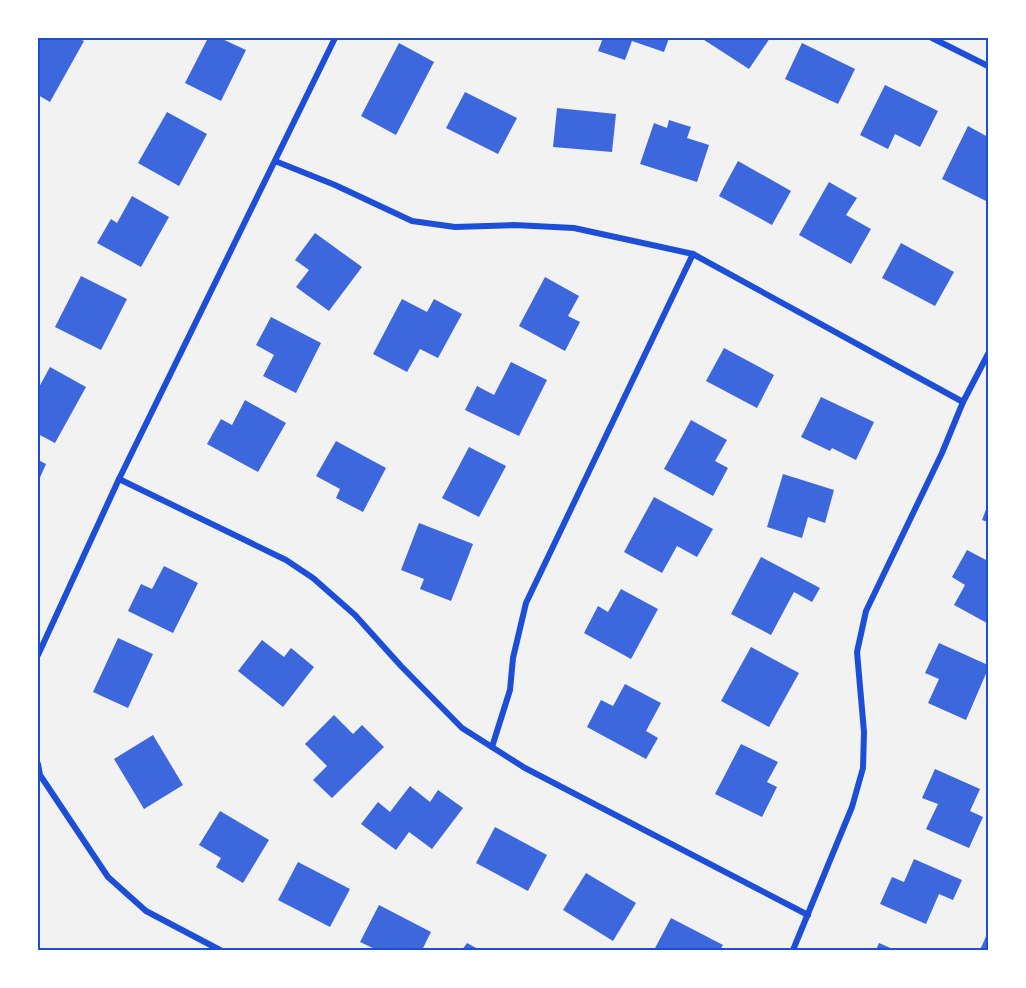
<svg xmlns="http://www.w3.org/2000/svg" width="1026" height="988" viewBox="0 0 1026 988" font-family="'DM Sans',sans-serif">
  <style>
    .building { fill: #3d67dc }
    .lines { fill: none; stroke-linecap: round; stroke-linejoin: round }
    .minor { stroke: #1d4ed8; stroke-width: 6 }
    .neatline { fill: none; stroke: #1d4ed8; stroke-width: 2 }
  </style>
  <rect width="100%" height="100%" fill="#f2f2f2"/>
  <g class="building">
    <polygon points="38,38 77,38 84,41 50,102 38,95"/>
    <polygon points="208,38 220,38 246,50 221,101 185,83"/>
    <polygon points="603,38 669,38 664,52 632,41 625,60 598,51"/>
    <polygon points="701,38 770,38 749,69"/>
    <polygon points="399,43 434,62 396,135 361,116"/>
    <polygon points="802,43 855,69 838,104 785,79"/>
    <polygon points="885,85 938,111 920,147 895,134 888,149 860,135"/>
    <polygon points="465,92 517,118 498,154 446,128"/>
    <polygon points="557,108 616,114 612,152 553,147"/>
    <polygon points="167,112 207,134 179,186 138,163"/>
    <polygon points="669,120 691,127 687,138 709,145 697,182 640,164 654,123 667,128"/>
    <polygon points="968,126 988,137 988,194 986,201 942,179"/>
    <polygon points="738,161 791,191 772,225 719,196"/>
    <polygon points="829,182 857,198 846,215 871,229 851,264 799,235"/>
    <polygon points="132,196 169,217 141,267 97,243 111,219 117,223"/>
    <polygon points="315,233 362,267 329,311 296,287 309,270 295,260"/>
    <polygon points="901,243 954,272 935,306 882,278"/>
    <polygon points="81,276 127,299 101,350 55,327"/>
    <polygon points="545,277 579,296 568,316 580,322 565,351 519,326"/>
    <polygon points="402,299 427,312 434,299 462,314 438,358 420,349 407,372 373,354"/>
    <polygon points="271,317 321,343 296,393 263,376 274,355 256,345"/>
    <polygon points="724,348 774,375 757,408 706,381"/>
    <polygon points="511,362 547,380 519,436 465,410 477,386 494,395"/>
    <polygon points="50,367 86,387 55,443 38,434 38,389"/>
    <polygon points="821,397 874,422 856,460 832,448 830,451 801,437"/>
    <polygon points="245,400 286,423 258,472 207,444 221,419 232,425"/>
    <polygon points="691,420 727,440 715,461 728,468 713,496 664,469"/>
    <polygon points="336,441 386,468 363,512 336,498 340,489 316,476"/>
    <polygon points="469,447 506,466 479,517 442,498"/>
    <polygon points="38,460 46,464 38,482"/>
    <polygon points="783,474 834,490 825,523 808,517 802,538 767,527"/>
    <polygon points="654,497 713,529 697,557 677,546 662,573 624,552"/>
    <polygon points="988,504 988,522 982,520"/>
    <polygon points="419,523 473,544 451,601 420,589 424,579 401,570"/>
    <polygon points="967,550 988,561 987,623 954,605 965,585 952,577"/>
    <polygon points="761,557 820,588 812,602 794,592 771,635 731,614"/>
    <polygon points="164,566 198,583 173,633 128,611 141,584 152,589"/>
    <polygon points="621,589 658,609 631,659 584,633 598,606 608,612"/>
    <polygon points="118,638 153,654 128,708 93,692"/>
    <polygon points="262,640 284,657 291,648 314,667 283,707 238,671"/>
    <polygon points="939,643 988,665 988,669 966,720 928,703 939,679 925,673"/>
    <polygon points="751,647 799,673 769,727 721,701"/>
    <polygon points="625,684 661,703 646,731 658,738 646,759 587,727 601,700 613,706"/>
    <polygon points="334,715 353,734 362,725 384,747 332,798 313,780 327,766 305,744"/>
    <polygon points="153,735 183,785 144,809 114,759"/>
    <polygon points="741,744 778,762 767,782 777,787 762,817 715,794"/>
    <polygon points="935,769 980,789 970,811 983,817 969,848 926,829 938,804 922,798"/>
    <polygon points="410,786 430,802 438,790 463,808 432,849 409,832 396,850 361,824 378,802 390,812"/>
    <polygon points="220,811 269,840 243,883 216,867 221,858 199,845"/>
    <polygon points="495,827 547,855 528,891 476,863"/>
    <polygon points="914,859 962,880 953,900 939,894 926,924 880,904 892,877 904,882"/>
    <polygon points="298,862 350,889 330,927 278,900"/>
    <polygon points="586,873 636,903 613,941 563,910"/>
    <polygon points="379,905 431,932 422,950 377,950 360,942"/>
    <polygon points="671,918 723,945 720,950 654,950"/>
    <polygon points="988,932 988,950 980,950"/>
    <polygon points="467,943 480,950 462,950"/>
    <polygon points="879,943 895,950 876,950"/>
  </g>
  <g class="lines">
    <g class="minor">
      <polyline points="932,38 988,66"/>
      <polyline points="275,161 335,185 412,221 455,227 514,225 574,228 693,254 963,402"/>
      <polyline points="119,479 286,560 313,578 355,615 401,666 462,728 525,768 808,915"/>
      <polyline points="38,655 119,479 335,38"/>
      <polyline points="492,747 510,690 513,658 526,603 693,254"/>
      <polyline points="38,764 40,775 108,877 146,911 220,950"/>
      <polyline points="793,950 852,807 863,768 864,732 857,652 866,611 942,453 963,402 988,354"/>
    </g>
  </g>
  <rect width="1026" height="988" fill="none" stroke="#ffffff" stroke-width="78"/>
  <rect x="39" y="39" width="948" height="910" class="neatline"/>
</svg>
